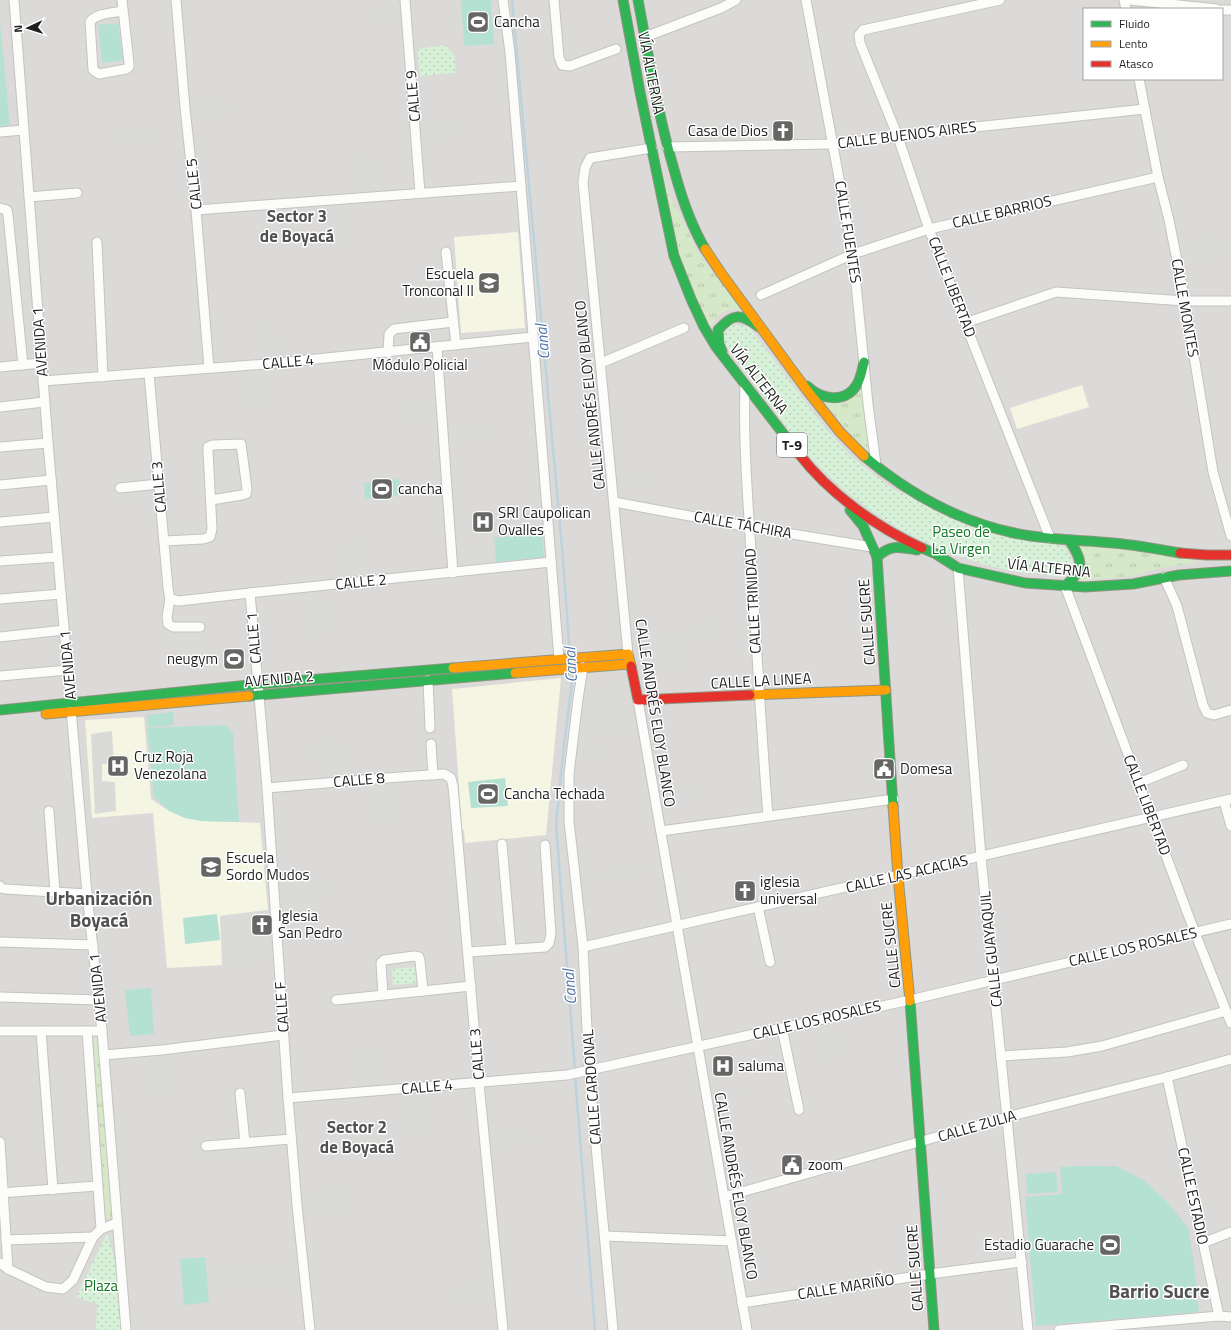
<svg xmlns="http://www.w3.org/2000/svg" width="1231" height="1330" viewBox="0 0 1231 1330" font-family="'Titillium Web',sans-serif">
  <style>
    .residential { fill: #dbdad8; fill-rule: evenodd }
    .education { fill: #f4f5e2 }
    .religious { fill: #dadad8 }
    .grass { fill: url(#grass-tufts) }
    .park { fill: url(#park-dots) }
    .pitch { fill: #b4e1d2 }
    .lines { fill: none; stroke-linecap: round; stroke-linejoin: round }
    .stream { stroke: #bcd3de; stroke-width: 2.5 }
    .street-casing { stroke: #c3c3c1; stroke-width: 11 }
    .fast-casing { stroke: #919580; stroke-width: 11 }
    .slow-casing { stroke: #919580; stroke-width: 11 }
    .jam-casing { stroke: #919580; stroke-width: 11 }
    .street { stroke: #fcfcfb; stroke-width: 9 }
    .fast { stroke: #30b455; stroke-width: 9 }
    .slow { stroke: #ff9f0a; stroke-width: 9 }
    .jam { stroke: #e5322d; stroke-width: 9 }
    .labels { text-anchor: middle; stroke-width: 3; stroke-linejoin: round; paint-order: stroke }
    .shield { fill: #fff; stroke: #626262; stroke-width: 1 }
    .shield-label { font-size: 14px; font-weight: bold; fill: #1e1e1e }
    .poi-label { font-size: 15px; fill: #1e1e1e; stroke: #fff; text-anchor: start }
    .street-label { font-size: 15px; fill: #1e1e1e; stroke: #fff }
    .park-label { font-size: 15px; fill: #117724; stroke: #fff }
    .water-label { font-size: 16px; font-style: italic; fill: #4f73a9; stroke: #fff }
    .quarter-label { font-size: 17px; font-weight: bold; fill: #515151; stroke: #fff }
    .district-label { font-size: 19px; font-weight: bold; fill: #515151; stroke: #fff }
  </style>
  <defs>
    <pattern id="grass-tufts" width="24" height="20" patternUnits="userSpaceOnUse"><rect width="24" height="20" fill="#d5e8c7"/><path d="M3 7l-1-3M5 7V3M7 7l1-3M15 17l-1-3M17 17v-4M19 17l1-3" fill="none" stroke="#b6c7aa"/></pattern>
    <pattern id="park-dots" width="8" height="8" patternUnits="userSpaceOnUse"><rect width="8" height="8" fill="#d6f1d8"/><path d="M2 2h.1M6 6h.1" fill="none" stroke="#b7ceb9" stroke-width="1.8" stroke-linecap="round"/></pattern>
  </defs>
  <rect width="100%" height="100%" fill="#ecebe6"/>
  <path class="residential" d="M0 0H1231V1330H0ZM1084 9H1222V79H1084Z"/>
  <g class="education">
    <polygon points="518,232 525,328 461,333 454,237"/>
    <polygon points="1082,385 1089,407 1017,429 1010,408"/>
    <polygon points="561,678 546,835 465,843 464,831 462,829 452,689"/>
    <polygon points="144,717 151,799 169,811 201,821 260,823 268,910 220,916 222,965 167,968 153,813 92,818 85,720"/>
  </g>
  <g class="religious">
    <polygon points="397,6 398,20 369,21 368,8"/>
    <polygon points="227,100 228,114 199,115 198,102"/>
    <polygon points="460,123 460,136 432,138 431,125"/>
    <polygon points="151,129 152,143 123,145 122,131"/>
    <polygon points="370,156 373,191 356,192 352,157"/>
    <polygon points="342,213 346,248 328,250 325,214"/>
    <polygon points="1216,234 1221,257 1192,263 1187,240"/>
    <polygon points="447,314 449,333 388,339 386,320"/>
    <polygon points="272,319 276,354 258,356 255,320"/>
    <polygon points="263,372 266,407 249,409 246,373"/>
    <polygon points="433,400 436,421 406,425 404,403"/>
    <polygon points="485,422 487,438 456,443 454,427"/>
    <polygon points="239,447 241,483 214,485 212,448"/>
    <polygon points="152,472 154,499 117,502 116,475"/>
    <polygon points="649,473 650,486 630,487 629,474"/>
    <polygon points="208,521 210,548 173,550 171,523"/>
    <polygon points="363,541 366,576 349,578 345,543"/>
    <polygon points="486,544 488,565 470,567 468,546"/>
    <polygon points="323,598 326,633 308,634 305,599"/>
    <polygon points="200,615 202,642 166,644 164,617"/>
    <polygon points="721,617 720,635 677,645 683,667 644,673 642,656 643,642 660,639"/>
    <polygon points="621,686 628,735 581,736 587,688"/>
    <polygon points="112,731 114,764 102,764 102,781 115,782 116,811 95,814 91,734"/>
    <polygon points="338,739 340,776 318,777 316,742"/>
    <polygon points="603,744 607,755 588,759 585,747"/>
    <polygon points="695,784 698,797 679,801 676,788"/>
    <polygon points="393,785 397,821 379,822 376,787"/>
    <polygon points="653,862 654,870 600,880 601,871"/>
    <polygon points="321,873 323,900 286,903 285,876"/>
    <polygon points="268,910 271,960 224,963 220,916"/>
    <polygon points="704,928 707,940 688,944 685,932"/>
    <polygon points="521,944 522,959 478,963 477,948"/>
    <polygon points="835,1029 839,1056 818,1059 815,1032"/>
    <polygon points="374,1051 377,1086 360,1088 357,1053"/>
    <polygon points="171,1059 172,1093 157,1097 154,1060"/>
    <polygon points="742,1087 745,1095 717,1103 714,1095"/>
    <polygon points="419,1098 423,1133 405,1135 402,1100"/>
    <polygon points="529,1129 531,1144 487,1148 486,1133"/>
    <polygon points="272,1132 274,1153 204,1159 202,1138"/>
    <polygon points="346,1188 350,1212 309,1217 306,1193"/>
    <polygon points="277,1263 279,1284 210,1290 208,1269"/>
    <polygon points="489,1285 491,1302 453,1304 452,1289"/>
  </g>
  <g class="grass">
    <path d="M661 165 671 198 697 250 742 311C726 307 714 314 711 329L683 270Z"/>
    <polygon points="861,383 871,457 823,402"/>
    <polygon points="1081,544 1193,557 1194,563 1159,568 1134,576 1081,581"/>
    <polygon points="93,1038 98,1038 112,1218 105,1218"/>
  </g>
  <g class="park">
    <polygon points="446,45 454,55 456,73 420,76 417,49"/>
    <path d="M729 323 749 327 826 429 852 457 894 490 1065 547 1075 565 1071 571 1063 577C1041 574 1016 573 994 567 919 548 850 505 800 445 791 435 783 423 775 411 757 388 740 364 722 341Z"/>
    <polygon points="415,967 416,983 393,985 392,969"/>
    <polygon points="107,1233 116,1264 122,1330 96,1330 97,1304 76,1297"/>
  </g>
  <g class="pitch">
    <polygon points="461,0 491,0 494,44 464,46"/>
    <polygon points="0,23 10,125 0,126"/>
    <polygon points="118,23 123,60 102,63 98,25"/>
    <polygon points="399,479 401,495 365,499 364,483"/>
    <polygon points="542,533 544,557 496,562 494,538"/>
    <polygon points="173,712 174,725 148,727 147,715"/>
    <polygon points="226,725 233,733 239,822 201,821 185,818 169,811 154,797 147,728"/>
    <polygon points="505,778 508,806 471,808 468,782"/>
    <polygon points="217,914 220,940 185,944 183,918"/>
    <polygon points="151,988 154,1034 130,1036 125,990"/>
    <polygon points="1082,1166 1116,1166 1145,1181 1168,1203 1188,1228 1194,1263 1199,1312 1036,1326 1025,1197 1062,1194 1060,1167"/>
    <polygon points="1056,1172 1058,1192 1027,1194 1026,1174"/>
    <polygon points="205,1257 209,1302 184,1305 180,1259"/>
  </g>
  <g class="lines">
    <g class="stream">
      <polyline points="512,0 562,547 570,655"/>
      <polyline points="572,672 572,682 564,745 556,824 575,1071"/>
      <polyline points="575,1076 595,1330"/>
    </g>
    <g class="street-casing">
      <g id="street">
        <polyline points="14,0 48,443 87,894 102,1031 126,1330"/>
        <path d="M122 0 129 63V67L126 69 99 74 93 70 90 22C96 13 113 13 123 11"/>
        <polyline points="176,0 185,108 196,210 209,368"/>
        <polyline points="405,0 420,193"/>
        <polyline points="503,0 510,53 521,186 559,659"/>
        <polyline points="554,0 559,57 562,65 570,66 616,49"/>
        <polyline points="806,0 853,254 868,404 876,465"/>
        <polyline points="1000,0 863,30 859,35 860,43 898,137 929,229 965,323 1050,538"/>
        <polyline points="1124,0 1126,9"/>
        <polyline points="1130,0 1217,9"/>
        <polyline points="1222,10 1231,10"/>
        <polyline points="645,37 721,8 736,0"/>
        <polyline points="1139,79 1158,177 1169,220 1185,301 1213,472 1231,536"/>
        <polyline points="0,132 23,130"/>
        <polyline points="667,147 833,144 898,137 975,127 1145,109"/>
        <polyline points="29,197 77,193"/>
        <polyline points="0,208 7,210 8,215 23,365"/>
        <polyline points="196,210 521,186"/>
        <polyline points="97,242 103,377"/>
        <polyline points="446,252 456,345"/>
        <polyline points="761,295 853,254 929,229 1158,177"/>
        <polyline points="965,323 1056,292 1185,301 1231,301"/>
        <polyline points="437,347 453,573"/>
        <polyline points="388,353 389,334 394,329 453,322"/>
        <polyline points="601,363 684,328"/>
        <polyline points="0,367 41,363"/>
        <polyline points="149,374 168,588 170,599 167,617 168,624 173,627 200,627"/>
        <polyline points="43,381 267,364 533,337"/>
        <path d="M745 386C743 442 748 498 751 553 756 641 761 729 768 816"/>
        <polyline points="0,407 44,402"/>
        <polyline points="0,447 48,443"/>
        <polyline points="0,485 51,480"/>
        <polyline points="120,488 159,484"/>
        <polyline points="614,502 749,527 872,547"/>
        <polyline points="0,522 54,517"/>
        <polyline points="164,541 203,539 210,537 212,529 208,451 208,447 213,445 241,444 247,489 246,494 242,495 211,500"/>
        <polyline points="0,561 58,557"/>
        <polyline points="958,568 981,857 1028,1330"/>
        <polyline points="1164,577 1177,606 1203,705 1207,713 1214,715 1231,710"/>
        <polyline points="1065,586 1195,933 1231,1023"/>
        <polyline points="250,593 267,788 288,1098 297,1205 310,1330"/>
        <polyline points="0,599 61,594"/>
        <polyline points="170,599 179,601 250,593 551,562"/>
        <polyline points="0,637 64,630"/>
        <polyline points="628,654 583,182 585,168 590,158 652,148"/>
        <polyline points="583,667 578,699 569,774 569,821 583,947 589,1070 613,1330"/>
        <polyline points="0,676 68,670"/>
        <polyline points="428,680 430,728"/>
        <polyline points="638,700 747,1330"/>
        <polyline points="431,744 433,775"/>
        <polyline points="1139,783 1183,765"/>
        <polyline points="267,788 386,778 444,774 451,778 453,786 479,1083 503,1330"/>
        <polyline points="1224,801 1231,826"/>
        <polyline points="49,811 55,892"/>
        <polyline points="661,831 894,799"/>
        <polyline points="502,844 511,949"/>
        <polyline points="0,886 1,888 5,889 87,894"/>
        <polyline points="758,907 770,962"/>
        <polyline points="0,942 93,945"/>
        <polyline points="583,947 1231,799"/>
        <polyline points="468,952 545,947 549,943 551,934 545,845"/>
        <polyline points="383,995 381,963 384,960 414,956 419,957 420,961 423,991"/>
        <polyline points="0,997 99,1000"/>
        <polyline points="336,1000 471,986"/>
        <polyline points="782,1028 799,1110"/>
        <polyline points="0,1031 102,1031"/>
        <polyline points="41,1031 53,1190"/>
        <polyline points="87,1031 101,1229"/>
        <polyline points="104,1055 162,1050 283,1035"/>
        <polyline points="1001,1056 1067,1052 1102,1046 1226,1011"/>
        <polyline points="1167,1077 1219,1316"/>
        <polyline points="240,1093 245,1143"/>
        <polyline points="288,1098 567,1075 910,1000 1231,924"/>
        <polyline points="0,1142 8,1269"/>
        <polyline points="206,1146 291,1139"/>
        <polyline points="0,1193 97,1186"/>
        <polyline points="724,1197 1007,1117 1167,1077 1231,1059"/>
        <polyline points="605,1236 732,1241"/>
        <polyline points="6,1240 93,1237"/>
        <polyline points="1203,1243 1231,1232"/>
        <polyline points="0,1263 8,1269 46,1287 63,1289 73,1280 93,1237 101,1229 117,1223"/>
        <polyline points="742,1303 930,1274 1022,1262"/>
        <polyline points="1059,1330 1219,1316 1231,1317"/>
      </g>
    </g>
    <g class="fast-casing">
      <g id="fast">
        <polyline points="623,0 640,92 674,256 691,299 704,327 716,347 799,454"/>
        <path d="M638 0C649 58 658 116 675 173 682 199 691 225 705 249"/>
        <path d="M722 351 719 344 718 330C733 313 740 313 759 327"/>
        <path d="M807 386C820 399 844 404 856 386 861 379 862 370 864 362"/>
        <path d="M864 456C908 493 957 521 1014 533 1046 540 1080 540 1113 543 1136 545 1158 549 1180 553"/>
        <path d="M850 510 863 526 877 557C891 544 899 547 917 550"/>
        <polyline points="922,548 936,554 958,568 1025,583 1085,587 1133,584 1179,575 1231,571"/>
        <polyline points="877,557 893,806"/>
        <path d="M1065 586C1085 569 1083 560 1069 540"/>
        <polyline points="249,696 515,673"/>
        <polyline points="0,710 259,684 453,668"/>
        <polyline points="910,1001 934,1330"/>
      </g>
    </g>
    <g class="slow-casing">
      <g id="slow">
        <polyline points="705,249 721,273 806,389 840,432 864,456"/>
        <polyline points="453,668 628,654 631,666"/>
        <polyline points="515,673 630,664"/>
        <polyline points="750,695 886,690"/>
        <polyline points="46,714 249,696"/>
        <polyline points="893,806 898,876 910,1001"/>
      </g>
    </g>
    <g class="jam-casing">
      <g id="jam">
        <path d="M799 454C830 494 876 527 922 548"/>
        <polyline points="1180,553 1207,555 1231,555"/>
        <polyline points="631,666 638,700 750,695"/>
      </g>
    </g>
    <use href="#street" class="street"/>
    <use href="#fast" class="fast"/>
    <use href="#slow" class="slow"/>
    <use href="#jam" class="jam"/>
  </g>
  <defs>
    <g id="stadium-square" transform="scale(1.15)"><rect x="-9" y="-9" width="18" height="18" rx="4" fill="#666664" stroke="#fff"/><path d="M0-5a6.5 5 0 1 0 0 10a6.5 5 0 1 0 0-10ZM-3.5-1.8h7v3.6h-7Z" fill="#fff"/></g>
    <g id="church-square" transform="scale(1.15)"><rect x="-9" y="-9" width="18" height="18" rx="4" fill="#666664" stroke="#fff"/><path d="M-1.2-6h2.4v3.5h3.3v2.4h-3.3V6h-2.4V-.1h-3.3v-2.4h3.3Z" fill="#fff"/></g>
    <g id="school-square" transform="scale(1.15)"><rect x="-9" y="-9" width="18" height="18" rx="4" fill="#666664" stroke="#fff"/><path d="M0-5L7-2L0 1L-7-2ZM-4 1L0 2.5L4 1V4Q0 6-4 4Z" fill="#fff"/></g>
    <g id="civic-square" transform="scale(1.15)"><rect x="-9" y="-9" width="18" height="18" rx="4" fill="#666664" stroke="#fff"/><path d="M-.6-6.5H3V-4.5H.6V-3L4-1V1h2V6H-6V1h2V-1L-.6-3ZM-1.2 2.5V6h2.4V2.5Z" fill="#fff"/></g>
    <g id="hospital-square" transform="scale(1.15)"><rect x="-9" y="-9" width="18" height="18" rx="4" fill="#666664" stroke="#fff"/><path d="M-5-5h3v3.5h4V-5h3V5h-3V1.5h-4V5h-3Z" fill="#fff"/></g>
  </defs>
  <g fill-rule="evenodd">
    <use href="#stadium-square" x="478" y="22"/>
    <use href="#church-square" x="783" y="131"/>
    <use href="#school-square" x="489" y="283"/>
    <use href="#civic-square" x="420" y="342"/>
    <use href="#stadium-square" x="382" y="489"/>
    <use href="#hospital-square" x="483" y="522"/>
    <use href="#stadium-square" x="234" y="659"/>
    <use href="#hospital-square" x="118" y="766"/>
    <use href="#civic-square" x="884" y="769"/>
    <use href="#stadium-square" x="488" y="794"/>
    <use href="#school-square" x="211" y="867"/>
    <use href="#church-square" x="745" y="891"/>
    <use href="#church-square" x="262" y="925"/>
    <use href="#hospital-square" x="723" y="1066"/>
    <use href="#civic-square" x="792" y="1165"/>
    <use href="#stadium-square" x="1110" y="1245"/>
  </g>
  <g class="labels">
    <rect class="shield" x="777" y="433" width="30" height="24" rx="3"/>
    <g class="shield-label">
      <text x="792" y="450">T-9</text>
    </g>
    <g class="poi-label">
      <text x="494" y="27">Cancha</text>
      <text x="768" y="136" text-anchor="end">Casa de Dios</text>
      <text x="474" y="279" text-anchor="end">Escuela<tspan x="474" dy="17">Tronconal II</tspan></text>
      <text x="420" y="370" text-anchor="middle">Módulo Policial</text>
      <text x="398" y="494">cancha</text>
      <text x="498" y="518">SRI Caupolican<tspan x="498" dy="17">Ovalles</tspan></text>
      <text x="218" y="664" text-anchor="end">neugym</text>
      <text x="134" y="762">Cruz Roja<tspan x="134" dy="17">Venezolana</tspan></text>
      <text x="900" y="774">Domesa</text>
      <text x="504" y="799">Cancha Techada</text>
      <text x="226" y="863">Escuela<tspan x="226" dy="17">Sordo Mudos</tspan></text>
      <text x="760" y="887">iglesia<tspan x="760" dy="17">universal</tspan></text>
      <text x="278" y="921">Iglesia<tspan x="278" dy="17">San Pedro</tspan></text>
      <text x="738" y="1071">saluma</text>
      <text x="808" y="1170">zoom</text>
      <text x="1094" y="1250" text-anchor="end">Estadio Guarache</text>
    </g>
    <g class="street-label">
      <text transform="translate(651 73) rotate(79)" y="5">VÍA ALTERNA</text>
      <text transform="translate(413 96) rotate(-95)" y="5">CALLE 9</text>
      <text transform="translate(907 135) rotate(-7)" y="5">CALLE BUENOS AIRES</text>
      <text transform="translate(194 184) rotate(-96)" y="5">CALLE 5</text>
      <text transform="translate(1002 212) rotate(-13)" y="5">CALLE BARRIOS</text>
      <text transform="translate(848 232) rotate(81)" y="5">CALLE FUENTES</text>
      <text transform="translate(952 287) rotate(69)" y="5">CALLE LIBERTAD</text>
      <text transform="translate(1185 308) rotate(80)" y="5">CALLE MONTES</text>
      <text transform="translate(40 342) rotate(-94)" y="5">AVENIDA 1</text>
      <text transform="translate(288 362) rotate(-5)" y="5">CALLE 4</text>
      <text transform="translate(759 379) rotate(52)" y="5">VÍA ALTERNA</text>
      <text transform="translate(590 395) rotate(-96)" y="5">CALLE ANDRÉS ELOY BLANCO</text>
      <text transform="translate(159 487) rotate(-95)" y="5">CALLE 3</text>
      <text transform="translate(743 525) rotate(10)" y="5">CALLE TÁCHIRA</text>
      <text transform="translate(1049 568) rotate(6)" y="5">VÍA ALTERNA</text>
      <text transform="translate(361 582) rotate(-6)" y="5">CALLE 2</text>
      <text transform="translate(753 601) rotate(-93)" y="5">CALLE TRINIDAD</text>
      <text transform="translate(867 622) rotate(-94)" y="5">CALLE SUCRE</text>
      <text transform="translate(254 638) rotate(-95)" y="5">CALLE 1</text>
      <text transform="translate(68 665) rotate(-95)" y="5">AVENIDA 1</text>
      <text transform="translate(279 679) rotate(-5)" y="5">AVENIDA 2</text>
      <text transform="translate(761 681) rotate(-3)" y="5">CALLE LA LINEA</text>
      <text transform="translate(655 713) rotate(81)" y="5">CALLE ANDRÉS ELOY BLANCO</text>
      <text transform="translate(359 780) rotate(-5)" y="5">CALLE 8</text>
      <text transform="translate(1147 805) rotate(69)" y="5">CALLE LIBERTAD</text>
      <text transform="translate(907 874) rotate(-13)" y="5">CALLE LAS ACACIAS</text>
      <text transform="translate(891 945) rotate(-96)" y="5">CALLE SUCRE</text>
      <text transform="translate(1133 947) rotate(-13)" y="5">CALLE LOS ROSALES</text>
      <text transform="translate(991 949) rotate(-96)" y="5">CALLE GUAYAQUIL</text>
      <text transform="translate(98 988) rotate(-96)" y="5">AVENIDA 1</text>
      <text transform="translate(282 1007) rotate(-94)" y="5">CALLE F</text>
      <text transform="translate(817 1020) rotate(-13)" y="5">CALLE LOS ROSALES</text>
      <text transform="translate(477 1054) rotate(-95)" y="5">CALLE 3</text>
      <text transform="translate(427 1087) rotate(-5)" y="5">CALLE 4</text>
      <text transform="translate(592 1087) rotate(-94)" y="5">CALLE CARDONAL</text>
      <text transform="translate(977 1126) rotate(-16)" y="5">CALLE ZULIA</text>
      <text transform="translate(736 1186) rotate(80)" y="5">CALLE ANDRÉS ELOY BLANCO</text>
      <text transform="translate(1193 1196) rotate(78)" y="5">CALLE ESTADIO</text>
      <text transform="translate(915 1268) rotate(-94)" y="5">CALLE SUCRE</text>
      <text transform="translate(846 1287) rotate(-9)" y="5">CALLE MARIÑO</text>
    </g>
    <g class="park-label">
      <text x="961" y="537">Paseo de<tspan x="961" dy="17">La Virgen</tspan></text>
      <text x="101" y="1291">Plaza</text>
    </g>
    <g class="water-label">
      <text transform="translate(542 342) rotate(-95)" y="6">Canal</text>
      <text transform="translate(570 665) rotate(-93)" y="6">Canal</text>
      <text transform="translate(569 987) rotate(-94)" y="6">Canal</text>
    </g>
    <g class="quarter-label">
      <text x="297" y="222">Sector 3<tspan x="297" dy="20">de Boyacá</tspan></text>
      <text x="357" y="1133">Sector 2<tspan x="357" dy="20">de Boyacá</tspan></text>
    </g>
    <g class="district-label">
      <text x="99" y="905">Urbanización<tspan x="99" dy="22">Boyacá</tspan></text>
      <text x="1159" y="1298">Barrio Sucre</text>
    </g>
  </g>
  <rect x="1083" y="8" width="140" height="72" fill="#ffffff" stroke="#a5a5a5"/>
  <rect x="1091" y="21" width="20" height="6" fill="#30b455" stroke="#a5a5a5"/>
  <text x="1119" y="28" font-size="12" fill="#1e1e1e">Fluido</text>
  <rect x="1091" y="41" width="20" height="6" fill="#ff9f0a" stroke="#a5a5a5"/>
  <text x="1119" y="48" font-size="12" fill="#1e1e1e">Lento</text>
  <rect x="1091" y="61" width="20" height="6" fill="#e5322d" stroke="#a5a5a5"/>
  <text x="1119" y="68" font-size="12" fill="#1e1e1e">Atasco</text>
  <g transform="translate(28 28) rotate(266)" stroke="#ffffff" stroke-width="3" paint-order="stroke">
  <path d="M0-3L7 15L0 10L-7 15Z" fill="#1e1e1e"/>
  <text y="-6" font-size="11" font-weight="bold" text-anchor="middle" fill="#1e1e1e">N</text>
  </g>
</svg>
